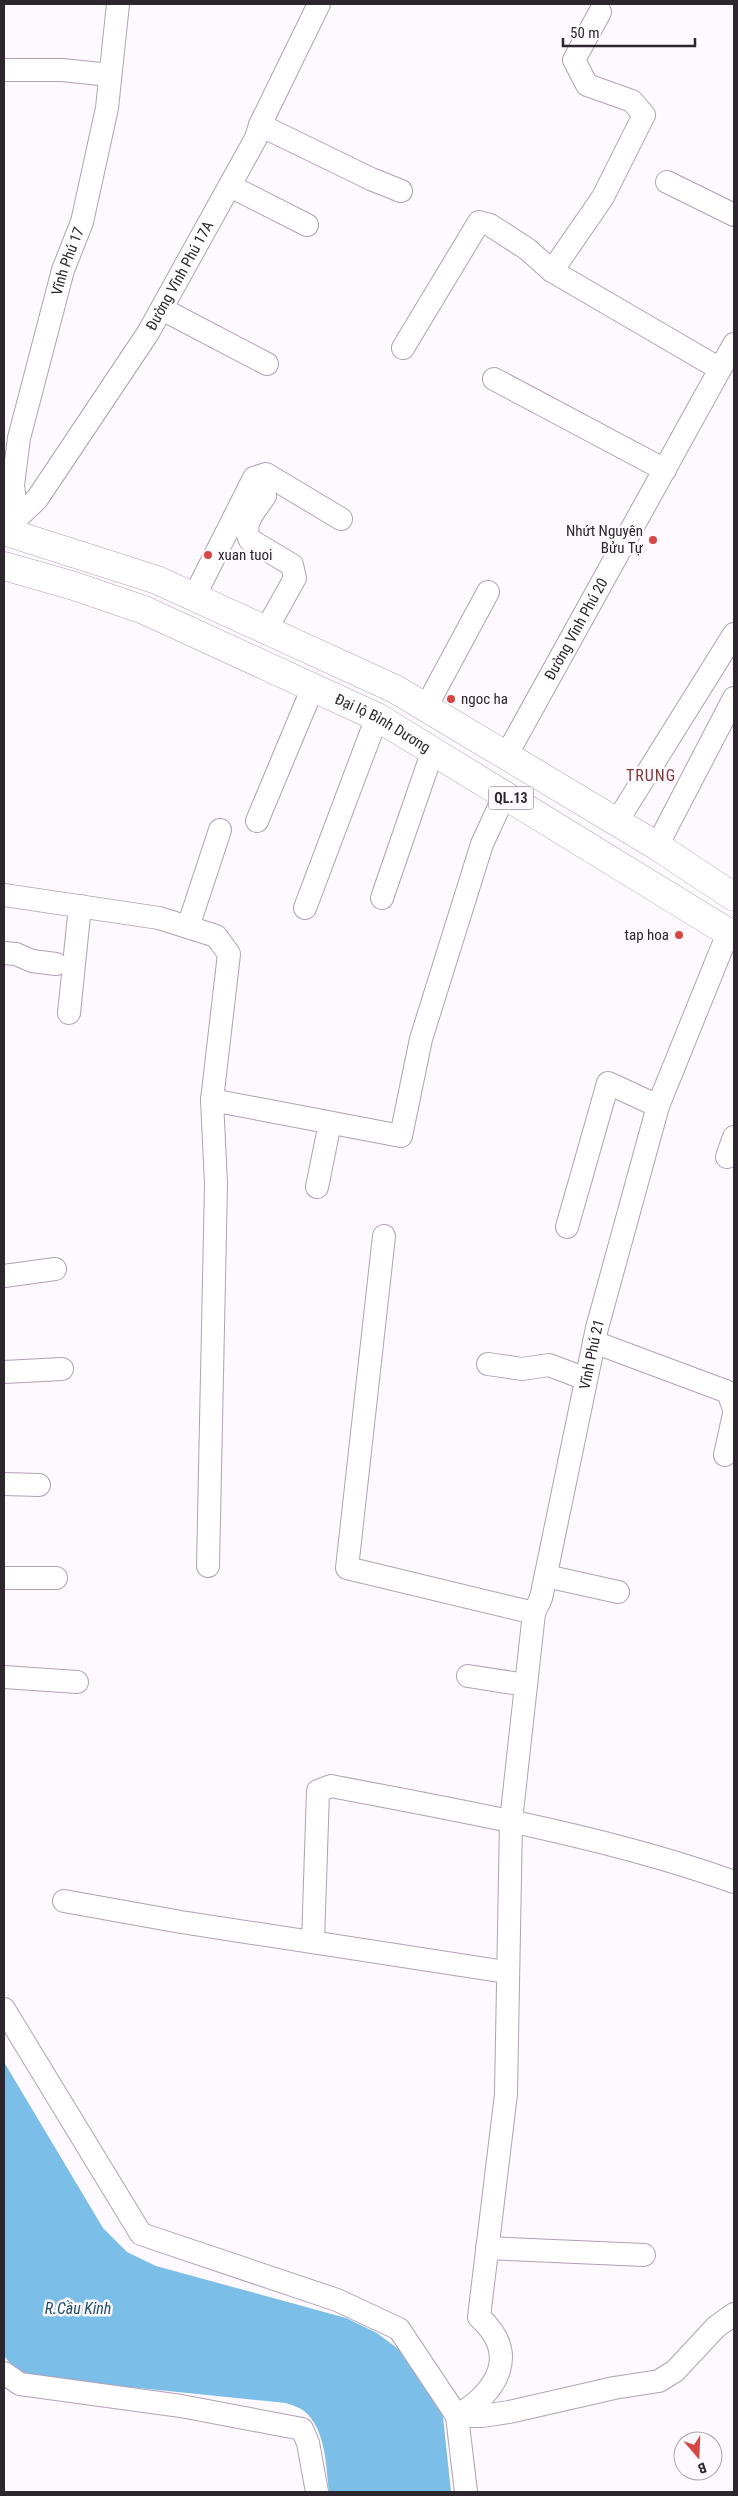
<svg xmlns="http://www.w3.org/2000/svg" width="738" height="2496" viewBox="0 0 738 2496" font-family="'Roboto Condensed',sans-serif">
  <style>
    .water { fill: #7bbee7 }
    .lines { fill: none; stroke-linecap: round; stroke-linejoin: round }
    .minor-casing { stroke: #b2a0b6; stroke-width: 24 }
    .highway-casing { stroke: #b2a0b6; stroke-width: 29 }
    .minor { stroke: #fff; stroke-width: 22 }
    .highway { stroke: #fff; stroke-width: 28 }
    .poi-dot { fill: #d54644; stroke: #fdf9fe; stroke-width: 2 }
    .labels { text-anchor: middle; stroke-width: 5; stroke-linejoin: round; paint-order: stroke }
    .shield { fill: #fdf9fe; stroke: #6b656c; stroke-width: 1 }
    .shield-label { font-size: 14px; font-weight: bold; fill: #2d262e }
    .street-label { font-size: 15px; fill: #2d262e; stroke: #fdf9fe }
    .poi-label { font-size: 15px; fill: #2d262e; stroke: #fdf9fe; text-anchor: end }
    .neighbourhood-label { font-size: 16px; letter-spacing: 1px; fill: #813936; stroke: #fdf9fe }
    .water-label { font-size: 16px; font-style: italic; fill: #1d506d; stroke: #fdf9fe }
  </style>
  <rect width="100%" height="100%" fill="#fdf9fe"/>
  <path class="water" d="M4 2062 103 2228 127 2252 156 2266 346 2318 377 2333 401 2351 425 2385 443 2417 451 2492H329C326 2466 326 2429 304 2411 299 2407 291 2405 286 2403L21 2376 4 2356Z"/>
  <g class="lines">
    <g class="minor-casing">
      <g id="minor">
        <polyline points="4,70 62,70 110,75"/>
        <polyline points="260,125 371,179 401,191"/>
        <polyline points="667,182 734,215"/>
        <polyline points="230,186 307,225"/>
        <polyline points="552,271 603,197 644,115 632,101 587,85 574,60 600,12"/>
        <polyline points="162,309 267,364"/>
        <polyline points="403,348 479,222 490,225 527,249 552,271 720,369"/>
        <polyline points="494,379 665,470"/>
        <path d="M265 496C256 510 241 523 250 540L292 565 295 578 266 630"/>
        <path id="s1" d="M17 518 13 485 19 438 63 270 82 222 107 108 118 4"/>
        <path id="s2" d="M4 526 17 518 37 499 148 333 256 138 260 125 319 4"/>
        <polyline points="194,597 254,478 266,474 341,519"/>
        <polyline points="425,709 488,592"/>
        <path id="s3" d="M506 756 734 344"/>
        <polyline points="257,821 313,687"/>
        <polyline points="616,823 734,634"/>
        <polyline points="657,846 734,698"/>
        <polyline points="4,895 159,918 216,936 229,954 212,1100"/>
        <polyline points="382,898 433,750"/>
        <polyline points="305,908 377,717"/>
        <polyline points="188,927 220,830"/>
        <polyline points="4,953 16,954 32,961 56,964"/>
        <polyline points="69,1013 80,906"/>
        <polyline points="727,1157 734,1137"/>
        <polyline points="317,1187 330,1123"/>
        <polyline points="567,1227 608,1083 658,1106"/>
        <polyline points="384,1236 347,1568 534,1613"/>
        <polyline points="4,1276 55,1269"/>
        <polyline points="594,1342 728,1392 734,1409"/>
        <polyline points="488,1364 522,1369 549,1365 586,1379"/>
        <polyline points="4,1372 62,1369"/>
        <polyline points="725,1455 734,1414"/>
        <polyline points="4,1484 39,1485"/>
        <polyline points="208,1566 216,1184 212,1100 401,1136 421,1039 482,844 505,794"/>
        <polyline points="546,1576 618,1592"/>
        <polyline points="4,1578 56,1578"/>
        <polyline points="468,1676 526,1685"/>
        <polyline points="4,1677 77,1682"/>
        <polyline points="64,1901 181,1922 506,1972"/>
        <path d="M313 1942 318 1791 331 1786C465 1812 606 1836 734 1882"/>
        <polyline points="4,2009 141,2234 337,2300 399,2329 457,2416 466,2492"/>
        <polyline points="487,2248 644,2255"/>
        <polyline points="4,2373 20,2384 181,2406 302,2429 308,2443 317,2492"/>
        <path id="s4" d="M457 2416C498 2391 520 2354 479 2317L506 2094 511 1821 534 1613 541 1598 597 1328 658 1106 728 933"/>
        <polyline points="457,2416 482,2416 509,2412 614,2388 659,2381 675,2371 716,2327 734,2314"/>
      </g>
    </g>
    <g class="highway-casing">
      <g id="highway">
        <polyline points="4,531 157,580 395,689 657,846 734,897"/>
        <path id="s5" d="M4 566 74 586 144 610 377 717 734 936"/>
      </g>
    </g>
    <use href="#minor" class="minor"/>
    <use href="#highway" class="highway"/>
  </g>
  <g class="poi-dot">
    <circle cx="653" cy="540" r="5"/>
    <circle cx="208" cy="555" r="5"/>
    <circle cx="451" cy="699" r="5"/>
    <circle cx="679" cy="935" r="5"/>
  </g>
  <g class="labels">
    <rect class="shield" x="488.5" y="786.5" width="45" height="23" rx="4"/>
    <g class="shield-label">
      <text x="511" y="803">QL.13</text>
    </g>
    <g class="street-label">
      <text dy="5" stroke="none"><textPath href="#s1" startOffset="264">Vĩnh Phú 17</textPath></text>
      <text dy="5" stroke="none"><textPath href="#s2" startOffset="308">Đường Vĩnh Phú 17A</textPath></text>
      <text dy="5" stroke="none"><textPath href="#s3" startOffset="145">Đường Vĩnh Phú 20</textPath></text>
      <text dy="5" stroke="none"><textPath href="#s5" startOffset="411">Đại lộ Bình Dương</textPath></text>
      <text dy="5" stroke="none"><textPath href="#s4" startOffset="1096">Vĩnh Phú 21</textPath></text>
    </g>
    <g class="poi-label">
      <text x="643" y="536">Nhứt Nguyên<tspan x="643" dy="17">Bửu Tự</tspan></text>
      <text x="218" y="560" text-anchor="start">xuan tuoi</text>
      <text x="461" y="704" text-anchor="start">ngoc ha</text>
      <text x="669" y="940">tap hoa</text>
    </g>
    <g class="neighbourhood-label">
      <text x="651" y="781">TRUNG</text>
    </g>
    <g class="water-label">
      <text x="78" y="2314">R.Cầu Kinh</text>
    </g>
  </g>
  <rect width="738" height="2496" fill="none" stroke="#2d262e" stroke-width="10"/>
  <g transform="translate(698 2456) rotate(161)"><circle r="24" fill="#fdf9fe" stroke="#aaa5ab"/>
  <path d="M0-4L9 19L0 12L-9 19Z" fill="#d54644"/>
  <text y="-8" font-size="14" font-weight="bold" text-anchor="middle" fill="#2d262e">B</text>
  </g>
  <path d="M563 38v8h132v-8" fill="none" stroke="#2d262e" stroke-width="2.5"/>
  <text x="570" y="38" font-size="15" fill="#2d262e" stroke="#fdf9fe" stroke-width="4" paint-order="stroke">50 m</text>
</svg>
